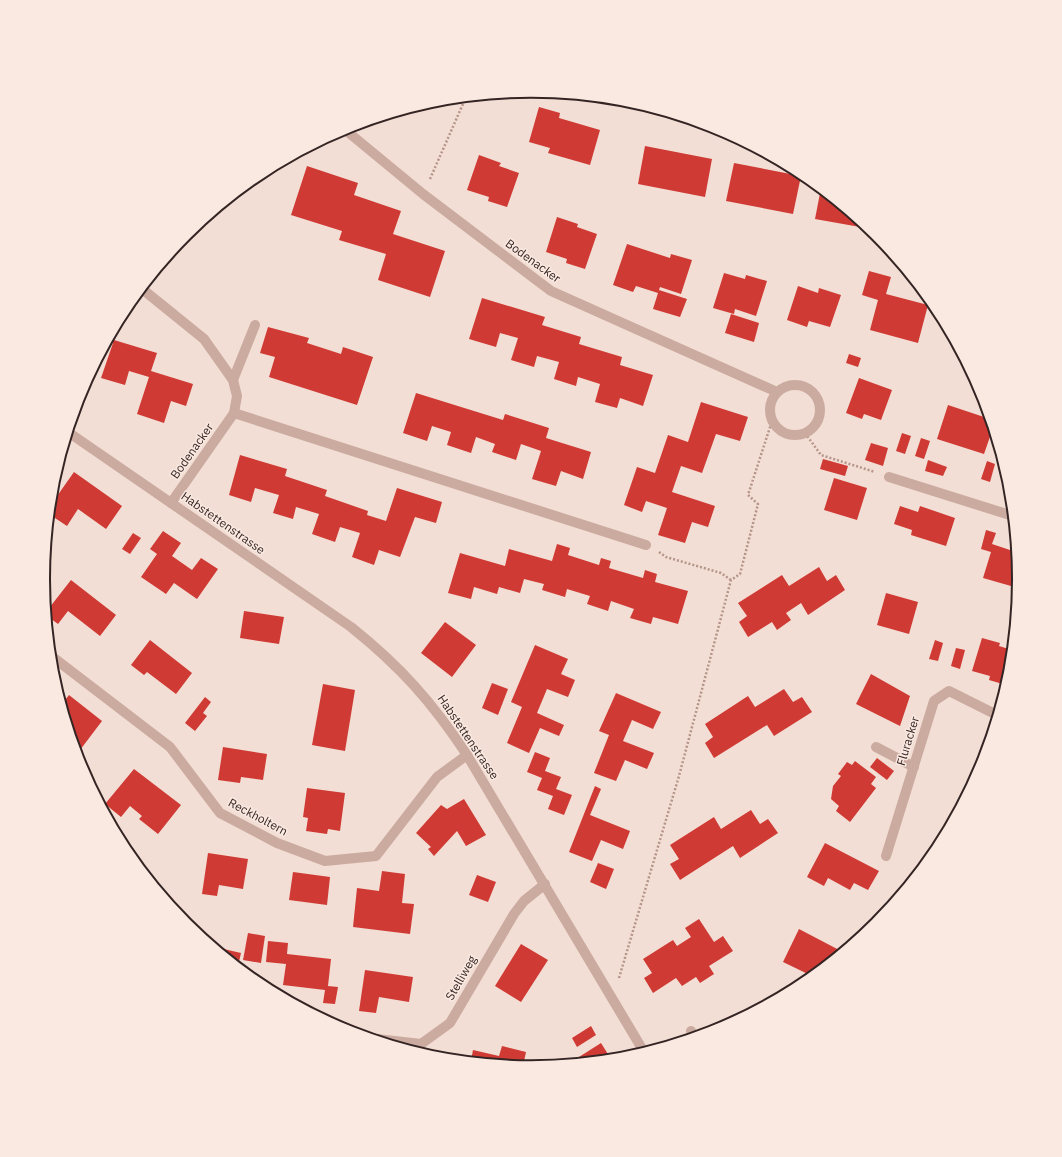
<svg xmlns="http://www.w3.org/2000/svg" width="1062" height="1157" viewBox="0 0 1062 1157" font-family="'IBM Plex Sans',sans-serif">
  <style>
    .building { fill: #d03a34 }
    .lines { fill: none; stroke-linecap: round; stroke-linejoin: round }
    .path { stroke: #b6948a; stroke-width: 2.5; stroke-dasharray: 2 2; stroke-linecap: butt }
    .service { stroke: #cbaaa0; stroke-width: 10 }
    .minor { stroke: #cbaaa0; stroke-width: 10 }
    .tertiary { stroke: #cbaaa0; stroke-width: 10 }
    .labels { text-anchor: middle; stroke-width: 3; stroke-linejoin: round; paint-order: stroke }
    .street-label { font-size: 12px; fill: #342524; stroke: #fae9e0 }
    .rim { fill: none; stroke: #342524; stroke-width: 2 }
  </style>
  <rect width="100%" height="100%" fill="#f2ded4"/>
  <g class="building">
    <polygon points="539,107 560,113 559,118 600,130 590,165 548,153 550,148 529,142"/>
    <polygon points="645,146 712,159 705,197 638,184"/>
    <polygon points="479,155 501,163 499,166 519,173 507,207 488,201 489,197 467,190"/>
    <polygon points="734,163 801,176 793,214 726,201"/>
    <polygon points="307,166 358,183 354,195 401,211 393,234 445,251 430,297 378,280 386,254 339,240 342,231 291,215"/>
    <polygon points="821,188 861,221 860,227 815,219"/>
    <polygon points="557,217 578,224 577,227 597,234 585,269 566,263 567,259 546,252"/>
    <polygon points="627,244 670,258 671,254 692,260 681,294 660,287 659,290 687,299 680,317 653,309 658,293 636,286 633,292 613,285"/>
    <polygon points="176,245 174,254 170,253 172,251"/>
    <polygon points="869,271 891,277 886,294 928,305 918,343 870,330 878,300 862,295"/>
    <polygon points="724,273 745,279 746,275 767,281 756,316 735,309 734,314 713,308"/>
    <polygon points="798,286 818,293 819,288 841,295 830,327 809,321 807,327 787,320"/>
    <polygon points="482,298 545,317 542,325 581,337 579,344 622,357 620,365 653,375 643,406 620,398 617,408 595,402 600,384 578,377 576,386 554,379 559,362 537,356 534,367 511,360 518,338 500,333 496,347 469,339"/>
    <polygon points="731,314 759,323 754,342 725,333"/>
    <polygon points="120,317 114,340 157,353 151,371 193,384 186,406 171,401 164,423 137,414 149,377 129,371 125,385 101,378 113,343 107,342"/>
    <polygon points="268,327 309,338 307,343 341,354 343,347 373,357 357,405 269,377 275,357 260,353"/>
    <polygon points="952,335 956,343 949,341"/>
    <polygon points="849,354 861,358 858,367 846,363"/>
    <polygon points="859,378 892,390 881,420 864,414 862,419 846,413"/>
    <polygon points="416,393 503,420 505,414 549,428 546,438 591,452 583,479 561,471 556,486 532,479 541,451 521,444 516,460 492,452 495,444 476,437 471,453 447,445 451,432 432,426 427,441 403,433"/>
    <polygon points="701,402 748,417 740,441 716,434 702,473 681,466 672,492 715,506 708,527 692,522 685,543 658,535 667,508 646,501 642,512 624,505 637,467 655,473 668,435 688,442"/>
    <polygon points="948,405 990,419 993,428 984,454 937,439"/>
    <polygon points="902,433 911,436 905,454 896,451"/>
    <polygon points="921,438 930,441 924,459 915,456"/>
    <polygon points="871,443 888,448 883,466 865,460"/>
    <polygon points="240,455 287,469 285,476 327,490 325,496 368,511 367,515 386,521 397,488 442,502 436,523 415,517 400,557 379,550 374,565 352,557 360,533 340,527 335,542 312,534 319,514 296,507 293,519 273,513 279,495 255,488 251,502 229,495"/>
    <polygon points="823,459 848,466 845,476 820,469"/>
    <polygon points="928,460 947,467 943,476 925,471"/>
    <polygon points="987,461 995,464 990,482 981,479"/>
    <polygon points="74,472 122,506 106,529 78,509 67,526 49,514 50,506"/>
    <polygon points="834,478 867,488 857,520 824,510"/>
    <polygon points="900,506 918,512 920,506 955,518 946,546 911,535 912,530 894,524"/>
    <polygon points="986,530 996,533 992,544 1016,552 1018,588 983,578 991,552 981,549"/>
    <polygon points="163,531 181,543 172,556 192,570 201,558 218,569 197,599 174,583 166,594 141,577 157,554 150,549"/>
    <polygon points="133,533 141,538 130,554 122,549"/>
    <polygon points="557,544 570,548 568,555 599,565 601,558 611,561 609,568 643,578 645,570 657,574 655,582 688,591 678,624 653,617 651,624 630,618 634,609 611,601 608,611 587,604 590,596 567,589 565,597 542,590 544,584 524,579 520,593 499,587 497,594 474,587 471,599 448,593 460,553 505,566 509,549 552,561"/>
    <polygon points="819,567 827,581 836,575 845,590 808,615 801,603 786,613 791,620 777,630 772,622 748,637 739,622 747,616 738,603 782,575 789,586"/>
    <polygon points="71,580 116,615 100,636 68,611 58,624 47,616 46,612"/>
    <polygon points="886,593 918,602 909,634 877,625"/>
    <polygon points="244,611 284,617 279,644 240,638"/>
    <polygon points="445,622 476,645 452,677 421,653"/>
    <polygon points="1011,633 1013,635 1012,645 1007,642"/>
    <polygon points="982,638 1000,643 999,646 1012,650 1010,674 1006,685 989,680 990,676 972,671"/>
    <polygon points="150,640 192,673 176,694 147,672 144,675 131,665"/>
    <polygon points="935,640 943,643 938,661 929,659"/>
    <polygon points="535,645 568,659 561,674 575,680 568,697 547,689 537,713 564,725 559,736 540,728 529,753 507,743 522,707 511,702"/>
    <polygon points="956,648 965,650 960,669 951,666"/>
    <polygon points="871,674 910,696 900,726 856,704"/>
    <polygon points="492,683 508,689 498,715 482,708"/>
    <polygon points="323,684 355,690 345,751 312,745"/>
    <polygon points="784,689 793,702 802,697 812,712 774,736 767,725 714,758 705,743 713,737 705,724 748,696 755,707"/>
    <polygon points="616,693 661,712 653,729 632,720 623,741 654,753 647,769 625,760 616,781 594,773 609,735 599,731"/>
    <polygon points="69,695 102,721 77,754 62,704"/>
    <polygon points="205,697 211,702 203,713 207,716 195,731 185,723"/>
    <polygon points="223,747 267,754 263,780 241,777 240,783 218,780"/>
    <polygon points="535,752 550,758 545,771 561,777 556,789 572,795 564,815 548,809 553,796 537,790 542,778 527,772"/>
    <polygon points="877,758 894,771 887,780 870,767"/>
    <polygon points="855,761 876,777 871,784 876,788 850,822 836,811 839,806 831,799 833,786 841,776 838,774 847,762 852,765"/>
    <polygon points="134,769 181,805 158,834 139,819 142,816 130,806 121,817 105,804"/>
    <polygon points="595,786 601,789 590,815 630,831 623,849 601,840 592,861 569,852"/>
    <polygon points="307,788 345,793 340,831 328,829 327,834 306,831 308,818 303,817"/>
    <polygon points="464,799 486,835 466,846 457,831 434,856 428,849 431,847 416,833 441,805 447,809"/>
    <polygon points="751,810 760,824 768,819 778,833 740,858 733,846 680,880 670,864 679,859 670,845 714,817 721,829"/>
    <polygon points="825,843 879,871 868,890 854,883 850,890 828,878 824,886 807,877"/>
    <polygon points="208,853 248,859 243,889 219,885 217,896 202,894"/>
    <polygon points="598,863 614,869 606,889 590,882"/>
    <polygon points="382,871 405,874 402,903 414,904 410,934 353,927 357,888 379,891"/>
    <polygon points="293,872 330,877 327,905 289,900"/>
    <polygon points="477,875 496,882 488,902 469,895"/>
    <polygon points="699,919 714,942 723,936 733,951 709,966 714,974 700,983 696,977 682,986 676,978 653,993 644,978 652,973 643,959 673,940 677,946 691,937 685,928"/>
    <polygon points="799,929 841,951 812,976 783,962"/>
    <polygon points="248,933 265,936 261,963 243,960"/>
    <polygon points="268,941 288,943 287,954 331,959 328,986 338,987 335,1004 323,1003 325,990 283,985 286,964 266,962"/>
    <polygon points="521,944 548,960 521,1002 495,986"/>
    <polygon points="215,947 241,953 238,966 225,956"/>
    <polygon points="365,970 413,977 409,1002 379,997 376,1013 359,1011"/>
    <polygon points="591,1026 596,1035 577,1047 572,1038"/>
    <polygon points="601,1043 611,1059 570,1063 579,1057"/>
    <polygon points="502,1046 526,1052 523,1066 471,1061 473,1050 499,1056"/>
  </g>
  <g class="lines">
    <g class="path">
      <polyline points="430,179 466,97"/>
      <polyline points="805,433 821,455 875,472"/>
      <polyline points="659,552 666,557 721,573 731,580"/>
      <polyline points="619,978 679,776 731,580 740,574 758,504 748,495 772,421"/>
    </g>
    <g class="service">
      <polyline points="233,380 255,325"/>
      <polyline points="876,747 914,767"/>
      <polyline points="691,1031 694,1037"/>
    </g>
    <g class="minor">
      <polyline points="343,128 423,194 551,291 777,392"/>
      <polyline points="141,288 204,339 233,380 237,396 234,413 171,503"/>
      <circle cx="795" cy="410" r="25"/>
      <polyline points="234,413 646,545"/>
      <polyline points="889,477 1013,516"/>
      <polyline points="50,655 170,747 220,813 277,843 325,861 376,856 437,777 467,755"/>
      <polyline points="886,856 934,701 949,691 997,715"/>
      <polyline points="377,1039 421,1044 450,1023 514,914 524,901 545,884"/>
    </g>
    <path class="tertiary" d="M68 432 351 627C401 667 432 702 467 755L644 1052"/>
  </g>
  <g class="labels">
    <g class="street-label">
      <text transform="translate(533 261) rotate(36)" y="4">Bodenacker</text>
      <text transform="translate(192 451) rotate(-55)" y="4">Bodenacker</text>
      <text transform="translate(223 523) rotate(35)" y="4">Habstettenstrasse</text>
      <text transform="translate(468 737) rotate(56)" y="4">Habstettenstrasse</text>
      <text transform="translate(908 741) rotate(-73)" y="4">Fluracker</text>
      <text transform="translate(258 817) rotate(28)" y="4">Reckholtern</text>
      <text transform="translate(461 978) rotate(-60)" y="4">Stelliweg</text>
    </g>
  </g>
  <path d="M0 0H1062V1157H0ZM50 579a481 481 0 1 1 962 0a481 481 0 1 1-962 0Z" fill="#fae9e0" fill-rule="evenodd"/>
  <path class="rim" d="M50 579a481 481 0 1 1 962 0a481 481 0 1 1-962 0Z"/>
</svg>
